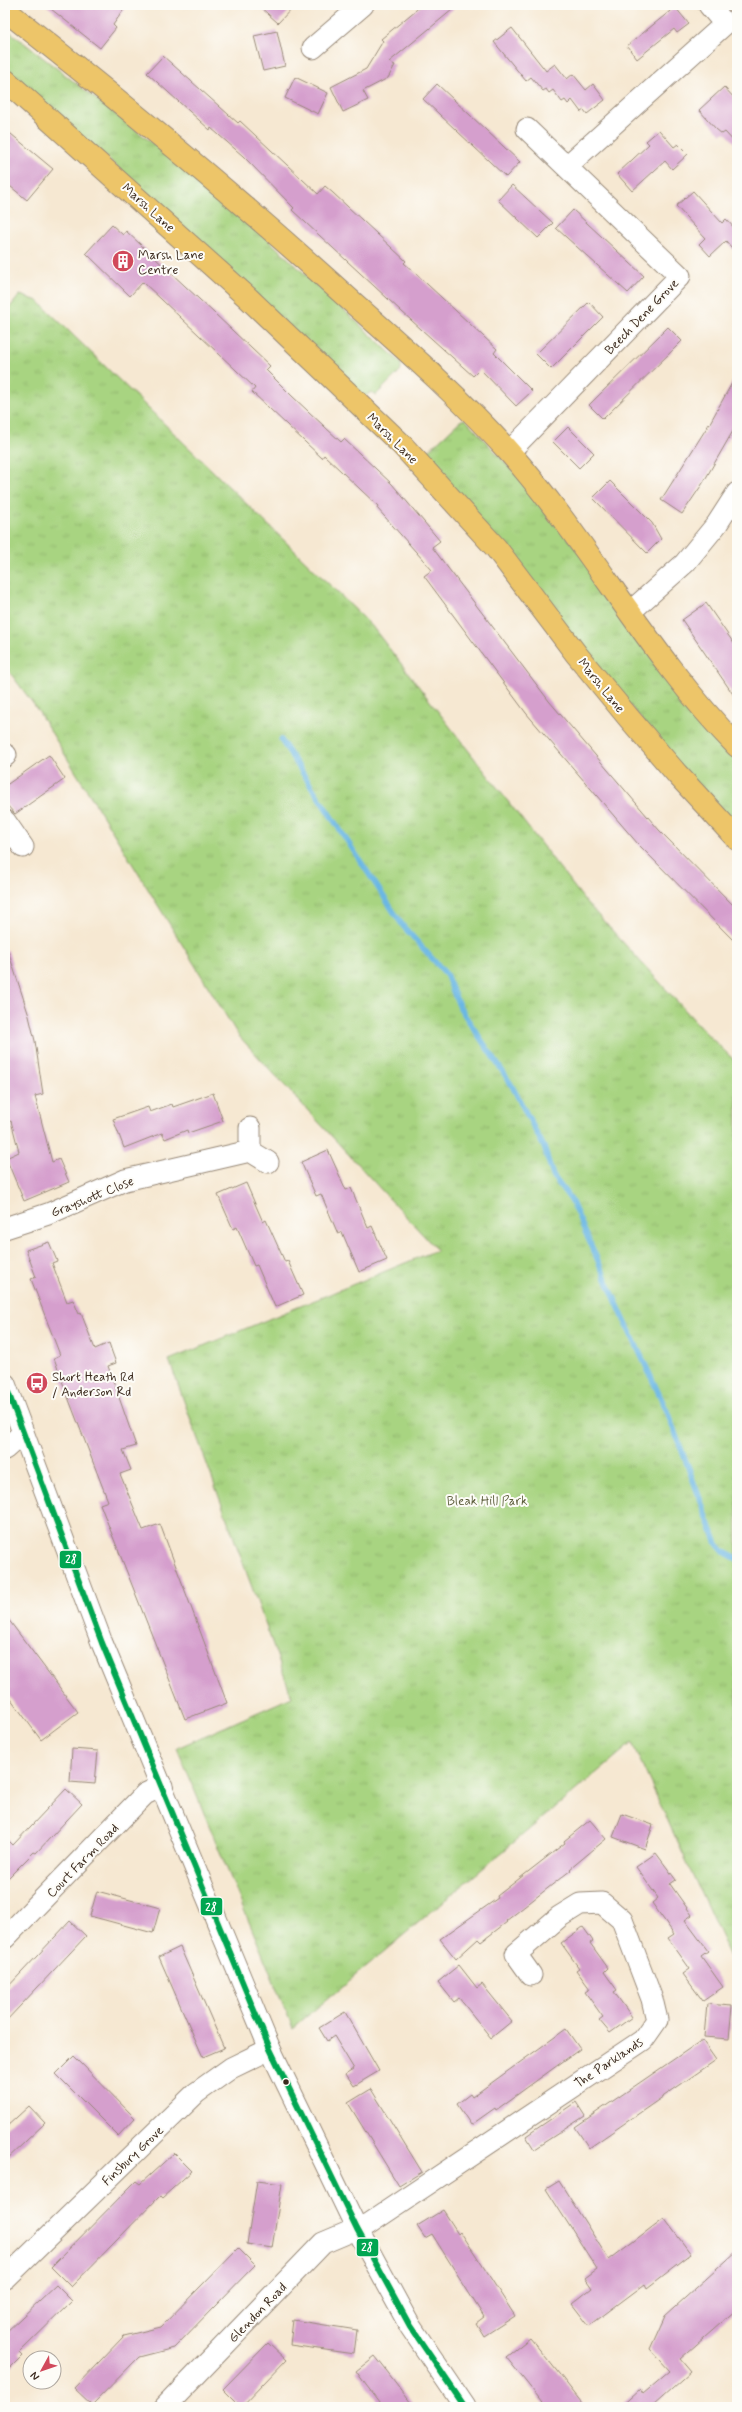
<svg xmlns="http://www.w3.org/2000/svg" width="742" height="2412" viewBox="0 0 742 2412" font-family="Mynerve,sans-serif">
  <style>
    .grass { fill: url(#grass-tufts); stroke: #727f50 }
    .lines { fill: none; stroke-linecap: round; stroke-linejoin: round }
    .stream { stroke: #6ab7e4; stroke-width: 5.5 }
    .building { fill: #d59fcd }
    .minor-casing { stroke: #988978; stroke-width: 23 }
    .major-casing { stroke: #988978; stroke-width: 24 }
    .minor { stroke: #fff; stroke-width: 21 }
    .major { stroke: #edc569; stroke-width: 22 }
    .bus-1-casing { stroke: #fdfcf7; stroke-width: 9 }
    .bus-1 { stroke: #00a651; stroke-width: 6 }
    .bus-dot { fill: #3b2a1e; stroke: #fdfcf7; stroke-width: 1.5 }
    .labels { text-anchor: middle; stroke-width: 4; stroke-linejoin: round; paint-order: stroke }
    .street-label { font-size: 13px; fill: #3b2a1e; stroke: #fdfcf7 }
    .poi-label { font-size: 13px; fill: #3b2a1e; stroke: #fdfcf7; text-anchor: start }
    .park-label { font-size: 13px; fill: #5c5d3c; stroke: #fdfcf7 }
    .line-badge { stroke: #fdfcf7; stroke-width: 1.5 }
    .badge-label { font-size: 11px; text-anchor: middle; font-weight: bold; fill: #fff }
  </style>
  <defs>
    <pattern id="grass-tufts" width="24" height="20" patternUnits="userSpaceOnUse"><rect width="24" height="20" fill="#a8d481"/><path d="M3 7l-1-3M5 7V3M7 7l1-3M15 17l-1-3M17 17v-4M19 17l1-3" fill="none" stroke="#92b66f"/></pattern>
  </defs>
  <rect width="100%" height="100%" fill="#fdfcf7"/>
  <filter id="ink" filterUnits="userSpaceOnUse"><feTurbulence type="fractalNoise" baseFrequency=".025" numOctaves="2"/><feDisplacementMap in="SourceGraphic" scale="8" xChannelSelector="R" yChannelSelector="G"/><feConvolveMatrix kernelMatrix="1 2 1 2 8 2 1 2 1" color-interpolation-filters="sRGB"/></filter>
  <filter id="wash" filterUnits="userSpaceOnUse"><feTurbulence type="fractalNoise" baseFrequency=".012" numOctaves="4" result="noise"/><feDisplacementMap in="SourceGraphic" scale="16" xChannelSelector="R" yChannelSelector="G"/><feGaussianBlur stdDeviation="0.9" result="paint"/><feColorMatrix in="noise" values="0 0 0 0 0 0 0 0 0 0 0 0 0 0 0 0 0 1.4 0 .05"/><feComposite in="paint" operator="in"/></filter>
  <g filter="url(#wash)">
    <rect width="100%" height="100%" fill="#f6e8d2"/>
    <g class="grass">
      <path d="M5 28 223 198 401 363V370L376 395 371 392 364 397C246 286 131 173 5 71Z"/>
      <polygon points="20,295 38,301 371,625 586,902 707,1034 737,1063 737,1971 632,1743 293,2028 177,1748 292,1697 169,1360 437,1250 238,1035 35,706 5,666 5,313"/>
      <polygon points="465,419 531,491 737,756 737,827 685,772 427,459 428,451 460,421"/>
    </g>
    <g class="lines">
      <polyline class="stream" points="281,740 403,926 446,974 460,1008 511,1084 544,1147 553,1176 571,1200 623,1317 667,1411 717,1544 724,1552 737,1559"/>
    </g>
    <g id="blocks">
      <g class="building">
        <polygon points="46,5 127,5 113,25 116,28 100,48"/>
        <polygon points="258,5 295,5 278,23"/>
        <polygon points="422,5 458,5 389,62 395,65 388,78 363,91 368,100 343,112 331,87 366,69 383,41 381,39"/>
        <polygon points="675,7 689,24 677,33 674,29 637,59 627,46"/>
        <polygon points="512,28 546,71 555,64 567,79 573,74 586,90 593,84 605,100 587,114 584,110 581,112 572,100 568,104 565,100 562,102 553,90 549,93 546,89 543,91 531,77 526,81 494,42"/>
        <polygon points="277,31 285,66 263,71 254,36"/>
        <polygon points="163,56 238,123 240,121 318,194 325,186 333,193 406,261 404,263 414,272 497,349 494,353 532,391 516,406 480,369 473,376 401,311 292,210 294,208 243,156 211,128 210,130 147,73"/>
        <polygon points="295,77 328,93 318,114 285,98"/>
        <polygon points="437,84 520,162 506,177 423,99"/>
        <polygon points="724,87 737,101 737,145 725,132 722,134 716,129 699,110"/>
        <polygon points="5,129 53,169 27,200 5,182"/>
        <polygon points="659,130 674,147 678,144 688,154 672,169 665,161 632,191 617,174 649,144 646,141"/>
        <polygon points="512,185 553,223 538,238 498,200"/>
        <polygon points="693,191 722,223 726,219 737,231 737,254 726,241 710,256 699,244 705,238 676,206"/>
        <polygon points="573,210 644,276 628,293 556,228"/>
        <polygon points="112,225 123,235 126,231 214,313 270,366 266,370 292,396 341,442 344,439 392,484 440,541 432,547 549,701 659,830 737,909 737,944 638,844 526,713 424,576 432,570 377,508 378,506 324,455 322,458 252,392 255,388 143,282 130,296 86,253"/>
        <polygon points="589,302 603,317 551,369 536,354"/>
        <polygon points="668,327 682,341 603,419 589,405"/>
        <polygon points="737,374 737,424 703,483 682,514 661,500 711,421"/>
        <polygon points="568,427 594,453 579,468 553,442"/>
        <polygon points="610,481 652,523 661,539 647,553 593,498"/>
        <polygon points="706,603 737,648 737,700 682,620"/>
        <polygon points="49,755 65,779 15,814 5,803 5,786"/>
        <polygon points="8,951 29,1016 35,1041 43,1094 35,1096 52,1162 59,1159 69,1182 24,1201 6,1158 19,1152 11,1121 5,1123 5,952"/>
        <polygon points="213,1093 223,1121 188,1133 187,1130 165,1139 162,1133 124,1148 113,1119 148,1107 150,1112 172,1104 173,1107"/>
        <polygon points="328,1150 346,1190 351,1188 368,1228 372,1226 387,1260 359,1272 342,1232 338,1234 321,1194 316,1196 301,1162"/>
        <polygon points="246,1183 263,1222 266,1220 285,1262 288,1261 303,1295 275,1307 257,1265 254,1266 237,1227 233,1229 218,1195"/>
        <polygon points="49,1242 57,1261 52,1263 67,1302 73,1300 79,1314 81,1313 95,1349 109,1343 112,1352 116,1363 108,1366 136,1446 123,1450 131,1470 120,1474 143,1530 160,1524 227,1703 185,1719 100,1504 108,1501 66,1392 54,1358 60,1355 31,1279 36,1277 26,1250"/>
        <polygon points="5,1615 78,1712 41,1740 5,1691"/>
        <polygon points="72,1749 98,1751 95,1784 70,1782"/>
        <polygon points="66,1789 82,1804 36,1853 34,1852 5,1881 5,1837 13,1845"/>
        <polygon points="622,1814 653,1825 645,1849 613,1837"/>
        <polygon points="590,1820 606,1839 570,1869 571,1870 506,1921 507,1922 481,1942 478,1939 456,1959 440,1939 498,1898 497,1896 565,1843 564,1841"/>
        <polygon points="656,1853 676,1880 670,1884 692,1915 685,1920 708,1951 701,1956 723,1987 703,2001 683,1974 690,1969 668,1938 674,1934 652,1903 658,1898 636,1867"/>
        <polygon points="97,1891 160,1908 153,1933 90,1916"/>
        <polygon points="70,1921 86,1936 5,2022 5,1990"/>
        <polygon points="583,1927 593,1941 590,1943 608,1968 604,1972 617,1990 614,1992 632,2017 610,2033 599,2020 603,2017 585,1992 590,1989 576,1970 579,1968 561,1943"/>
        <polygon points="180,1947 224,2048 203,2057 159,1957"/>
        <polygon points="459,1965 477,1988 482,1984 512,2021 491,2038 459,1998 454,2002 438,1982"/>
        <polygon points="707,2004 732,2006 729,2039 704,2037"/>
        <polygon points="345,2012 379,2071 354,2086 346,2074 354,2069 334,2036 327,2041 319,2028"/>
        <polygon points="566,2029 580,2049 496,2110 495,2108 471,2125 457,2104 470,2094 472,2097"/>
        <polygon points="702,2040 716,2060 589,2148 575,2127"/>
        <polygon points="74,2056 135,2118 118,2136 56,2074"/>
        <polygon points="371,2089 422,2172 399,2186 348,2103"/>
        <polygon points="576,2102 585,2116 534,2149 526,2136"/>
        <polygon points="29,2106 45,2123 5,2161 5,2128"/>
        <polygon points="174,2153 192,2171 162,2198 160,2196 71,2287 51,2267 136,2181 140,2184"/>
        <polygon points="257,2181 282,2184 272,2248 247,2244"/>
        <polygon points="559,2181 609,2260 664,2218 691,2254 647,2288 645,2284 589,2326 572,2304 592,2288 585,2278 597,2269 546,2189"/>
        <polygon points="443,2210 458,2233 460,2231 477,2257 515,2316 484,2336 476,2323 484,2317 432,2234 425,2238 417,2226"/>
        <polygon points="238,2248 255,2265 174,2348 139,2357 92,2405 74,2388 124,2336 161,2327"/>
        <polygon points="737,2251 737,2309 680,2359 691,2372 653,2406 654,2407 620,2407 640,2389 643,2394 670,2371 650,2349 665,2316"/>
        <polygon points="56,2285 72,2301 19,2353 22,2356 5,2373 5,2333"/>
        <polygon points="293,2320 357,2330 354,2354 290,2345"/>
        <polygon points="530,2338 549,2361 585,2407 546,2407 506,2357"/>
        <polygon points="268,2343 286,2360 241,2407 223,2389"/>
        <polygon points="375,2356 386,2370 414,2407 383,2407 366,2385 356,2371"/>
      </g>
    </g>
  </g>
  <g filter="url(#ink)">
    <use href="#blocks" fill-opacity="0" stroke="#988978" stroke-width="1"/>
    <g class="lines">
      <g class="minor-casing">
        <g id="minor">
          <polyline points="313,48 363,5"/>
          <polyline points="567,166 725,24 709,5"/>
          <polyline points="509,452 680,276 527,129"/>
          <polyline points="630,612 685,563 717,524 737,493"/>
          <polyline points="5,756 6,755"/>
          <polyline points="5,821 23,847"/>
          <polyline points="250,1128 250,1151"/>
          <polyline points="5,1228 48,1214 125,1180 250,1151 268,1162"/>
          <polyline points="5,1384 102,1643 270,2049 357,2229 410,2326 465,2407"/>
          <polyline points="5,1449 23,1433"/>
          <polyline points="5,1938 145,1794 162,1786"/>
          <polyline points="6,2278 196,2093 231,2068 270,2049"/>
          <polyline points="165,2407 323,2243 368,2224 643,2040 657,2020 652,1999 622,1920 602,1903 580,1904 559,1917 516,1954 531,1975"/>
        </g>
      </g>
      <g class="major-casing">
        <g id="major">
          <path d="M5 10C123 103 239 199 350 300 405 349 460 397 509 452 591 545 650 657 737 746"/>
          <polyline points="5,80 246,296 401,444 496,548 577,655 628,717 677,774 737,839"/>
        </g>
      </g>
      <use href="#minor" class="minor"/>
      <use href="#major" class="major"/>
      <g class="bus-1-casing">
        <polyline id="bus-1" points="5,1384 102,1643 270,2049 357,2229 410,2326 465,2407"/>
      </g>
      <use href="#bus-1" class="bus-1"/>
    </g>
  </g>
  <defs>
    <g id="building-disc" transform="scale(1.15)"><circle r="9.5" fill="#d1495b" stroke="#fdfcf7"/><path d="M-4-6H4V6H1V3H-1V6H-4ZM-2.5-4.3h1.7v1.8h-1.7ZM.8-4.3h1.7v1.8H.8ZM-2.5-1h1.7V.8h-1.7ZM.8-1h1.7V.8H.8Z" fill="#fff"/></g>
    <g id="bus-disc" transform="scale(1.15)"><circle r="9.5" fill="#d1495b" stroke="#fdfcf7"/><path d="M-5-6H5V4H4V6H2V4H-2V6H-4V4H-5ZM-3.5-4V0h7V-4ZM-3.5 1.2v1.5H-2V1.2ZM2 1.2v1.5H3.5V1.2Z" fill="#fff"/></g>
  </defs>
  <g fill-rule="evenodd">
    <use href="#building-disc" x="123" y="261"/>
    <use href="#bus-disc" x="37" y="1383"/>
  </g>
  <circle class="bus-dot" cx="286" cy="2082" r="3.5"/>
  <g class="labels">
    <g class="street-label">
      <text transform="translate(149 207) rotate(42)" y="5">Marsh Lane</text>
      <text transform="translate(641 316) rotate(-46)" y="5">Beech Dene Grove</text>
      <text transform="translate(393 438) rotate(45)" y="5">Marsh Lane</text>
      <text transform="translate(602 685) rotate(51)" y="5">Marsh Lane</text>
      <text transform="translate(92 1196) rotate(-22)" y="5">Grayshott Close</text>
      <text transform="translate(82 1860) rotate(-46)" y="5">Court Farm Road</text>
      <text transform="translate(608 2062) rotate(-34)" y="5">The Parklands</text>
      <text transform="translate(132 2155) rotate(-44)" y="5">Finsbury Grove</text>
      <text transform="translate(257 2312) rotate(-46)" y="5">Glendon Road</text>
    </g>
    <g class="poi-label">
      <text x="138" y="259">Marsh Lane<tspan x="138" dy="15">Centre</tspan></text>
      <text x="52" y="1381">Short Heath Rd<tspan x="52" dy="15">/ Anderson Rd</tspan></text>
    </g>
    <g class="park-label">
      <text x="487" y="1505">Bleak Hill Park</text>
    </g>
  </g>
  <g class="line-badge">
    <rect x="59" y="1550" width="23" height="19" rx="4" fill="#00a651"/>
    <rect x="200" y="1897" width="23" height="19" rx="4" fill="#00a651"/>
    <rect x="356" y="2238" width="23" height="19" rx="4" fill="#00a651"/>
  </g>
  <g class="badge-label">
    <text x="71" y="1563">28</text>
    <text x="211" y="1911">28</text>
    <text x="367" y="2251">28</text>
  </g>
  <rect width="742" height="2412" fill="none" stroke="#fdfcf7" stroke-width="20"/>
  <g transform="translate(42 2370) rotate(230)"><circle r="19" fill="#fdfcf7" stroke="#afa8a0"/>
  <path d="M0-3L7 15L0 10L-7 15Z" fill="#d1495b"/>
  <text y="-6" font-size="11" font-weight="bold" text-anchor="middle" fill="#3b2a1e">N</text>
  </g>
</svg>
